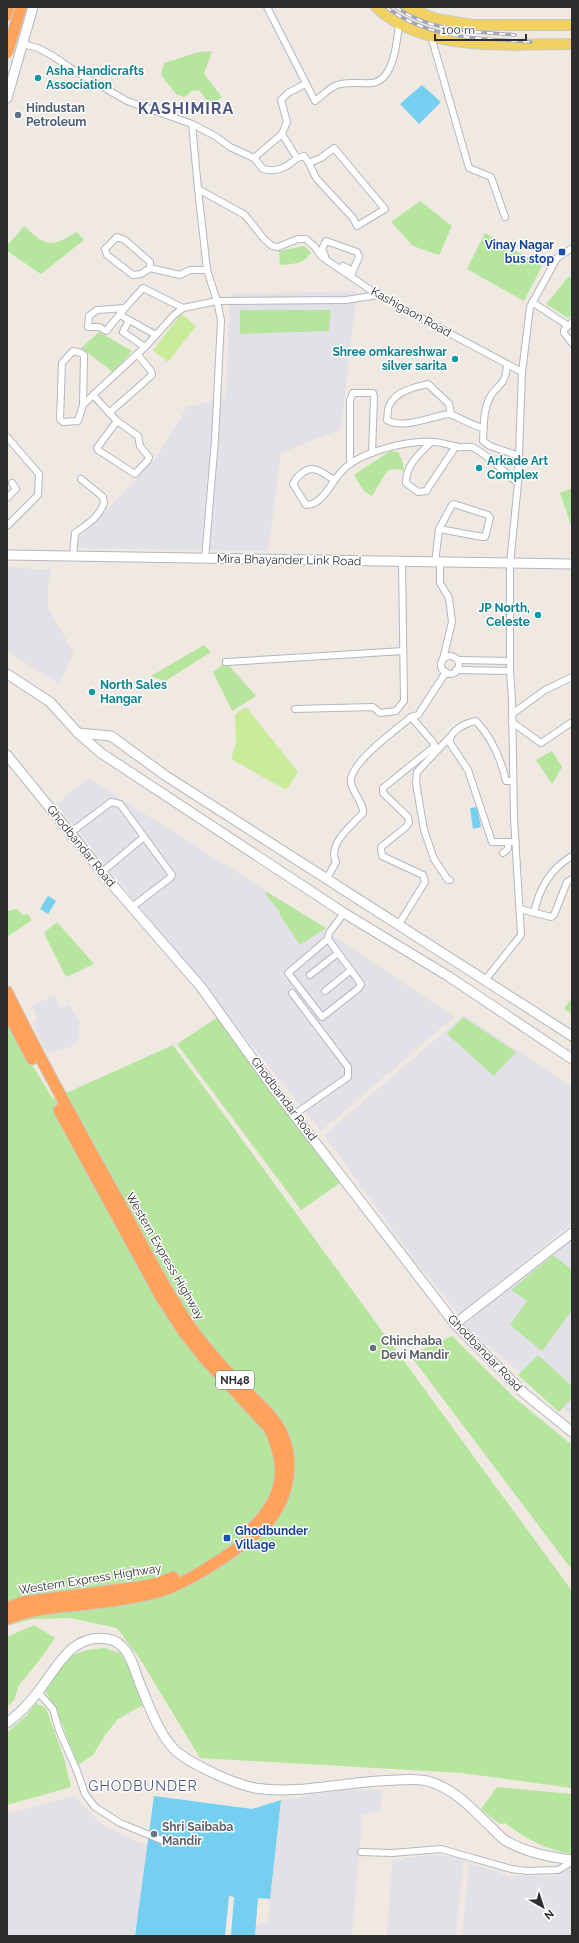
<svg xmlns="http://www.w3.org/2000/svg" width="579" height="1943" viewBox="0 0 579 1943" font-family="Raleway,sans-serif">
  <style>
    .industrial { fill: #e3e1e8 }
    .green { fill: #b6e59e }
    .pitch { fill: #c9ec9a }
    .water { fill: #75cff0 }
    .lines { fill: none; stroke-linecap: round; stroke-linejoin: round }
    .street-casing { stroke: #b4b7c1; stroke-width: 8 }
    .secondary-casing { stroke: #b4b7c1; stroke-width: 11 }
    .primary-casing { stroke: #c9c9c9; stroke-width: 12 }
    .highway-casing { stroke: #c9c9c9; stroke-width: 13 }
    .street { stroke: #fff; stroke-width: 6 }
    .secondary { stroke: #fff; stroke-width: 9 }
    .primary { stroke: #f2d163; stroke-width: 10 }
    .highway { stroke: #ffa35c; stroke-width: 11 }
    .rail-casing { stroke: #a3a6b8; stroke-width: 3.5 }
    .rail { stroke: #fff; stroke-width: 2; stroke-dasharray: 6; stroke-linecap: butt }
    .highway-bridge-casing { stroke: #c9c9c9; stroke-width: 13; stroke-linecap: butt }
    .highway-bridge { stroke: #ffa35c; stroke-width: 11 }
    .culture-dot { fill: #0f9aa8; stroke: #fff; stroke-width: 1.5 }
    .service-dot { fill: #5c6f8a; stroke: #fff; stroke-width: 1.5 }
    .transit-dot { fill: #1a4fb4; stroke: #fff; stroke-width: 1.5 }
    .worship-dot { fill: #6b7280; stroke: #fff; stroke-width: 1.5 }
    .labels { text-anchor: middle; stroke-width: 3; stroke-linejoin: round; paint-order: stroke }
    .shield { fill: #fff; stroke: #6d6d6d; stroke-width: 1 }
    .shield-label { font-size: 11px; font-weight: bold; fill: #2e2e2e }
    .culture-label { font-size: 12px; font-weight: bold; fill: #0d838f; stroke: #fff; text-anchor: start }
    .service-label { font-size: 12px; font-weight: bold; fill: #4e5e75; stroke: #fff; text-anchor: start }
    .transit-label { font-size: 12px; font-weight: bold; fill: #164399; stroke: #fff; text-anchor: end }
    .street-label { font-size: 12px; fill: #2e2e2e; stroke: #fff }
    .worship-label { font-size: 12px; font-weight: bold; fill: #5b616d; stroke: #fff; text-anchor: start }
    .quarter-label { font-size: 14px; letter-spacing: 1px; fill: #4d5680; stroke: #fff }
    .district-label { font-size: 16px; font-weight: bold; letter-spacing: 1px; fill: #4d5680; stroke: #fff }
  </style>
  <rect width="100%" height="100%" fill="#efe9e1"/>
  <g class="industrial">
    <polygon points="357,291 341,429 281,453 268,551 70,548 156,458 187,407 226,398 230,294"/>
    <polygon points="7,567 52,570 48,582 48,608 74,653 59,684 7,651"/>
    <polygon points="88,778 262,888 454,1017 321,1131 56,804"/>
    <polygon points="54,995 60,1008 69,1005 81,1023 78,1028 80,1038 73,1046 48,1054 32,1023 37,1019 32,1006"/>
    <polygon points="464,1015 572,1087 572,1224 459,1314 419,1266 324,1135"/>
    <polygon points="572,1237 572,1415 462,1324"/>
    <polygon points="383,1789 380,1810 361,1815 362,1821 352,1936 256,1936 256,1925 268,1922 274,1850 281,1800 343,1790"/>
    <polygon points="74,1796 101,1824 147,1846 135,1936 7,1936 7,1814"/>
    <polygon points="430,1855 464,1858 456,1936 387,1936 392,1860"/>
    <polygon points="469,1863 510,1876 554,1876 572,1867 572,1936 462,1936"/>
  </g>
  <g class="green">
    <polygon points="212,51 204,74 222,97 212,105 209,103 199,90 191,91 185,97 177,95 161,75 164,63 199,52"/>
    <polygon points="420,201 452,226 439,255 413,246 391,222"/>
    <path d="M24 226C47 247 49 248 77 232L84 240 41 274 7 251V246Z"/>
    <polygon points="485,233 542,266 524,301 467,269"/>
    <path d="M304 246 311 252C305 264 293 264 280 265L279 251Z"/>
    <polygon points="569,276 572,279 572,316 568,318 546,304"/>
    <polygon points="240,310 331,310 329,331 240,334"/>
    <polygon points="99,332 132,351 113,372 81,348"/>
    <polygon points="390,451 398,452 402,460 404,470 395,469 387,471 372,496 364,491 354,475"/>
    <polygon points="572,488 572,528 560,493"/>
    <polygon points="204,645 211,652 165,681 151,676"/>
    <polygon points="226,662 256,696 232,711 213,672"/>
    <polygon points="552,751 562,767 552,784 536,760"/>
    <polygon points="267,892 326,928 300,945 280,915 280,912 265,894"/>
    <polygon points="16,909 23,915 28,914 32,920 7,937 7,911"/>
    <polygon points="57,922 94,964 66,977 44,933"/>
    <polygon points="572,997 572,1014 564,1009"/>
    <polygon points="218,1017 340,1183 301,1210 177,1044"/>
    <polygon points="463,1017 516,1052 494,1076 447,1034"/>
    <polygon points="7,1024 53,1099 173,1045 572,1591 572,1788 462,1773 200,1758 140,1659 117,1628 71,1618 32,1619 7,1626"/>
    <polygon points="553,1255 572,1270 572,1310 542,1351 510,1325 527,1301 511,1290"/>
    <polygon points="452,1336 516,1399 572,1445 572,1570 410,1355"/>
    <polygon points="538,1355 572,1386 572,1398 559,1412 518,1375"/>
    <polygon points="34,1625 55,1638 38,1662 19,1685 14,1700 7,1707 7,1637"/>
    <polygon points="105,1648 120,1653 126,1661 143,1705 118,1719 105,1735 93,1755 78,1765 58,1714 45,1690 68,1657 87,1650"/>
    <polygon points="36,1703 46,1708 64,1758 71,1787 7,1805 7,1733 27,1715"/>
    <path d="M497 1787 572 1794V1854C546 1850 526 1839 505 1823L500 1824 481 1809Z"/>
  </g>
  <g class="pitch">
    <polygon points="181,314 196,326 168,362 153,350"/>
    <polygon points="246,707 298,772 286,790 231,759 236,743 235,714"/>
  </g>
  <g class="water">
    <polygon points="422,85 441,102 419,124 400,104"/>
    <polygon points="477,807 481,827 473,829 470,808"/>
    <polygon points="48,896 56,901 48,914 40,909"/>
    <polygon points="154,1796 252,1809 281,1800 270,1899 258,1898 255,1936 231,1936 234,1897 229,1896 225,1936 135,1936"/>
  </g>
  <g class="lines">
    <g class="street-casing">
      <g id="street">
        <path d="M267 7 315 101C322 96 329 88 337 85 349 81 359 84 371 83 394 82 397 41 399 24"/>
        <polyline points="431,36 469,168 491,177 505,217"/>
        <polyline points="23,44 38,48 53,56 75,71 127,101 192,124 198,189 245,215 264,239 272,246 278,247 298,239 306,239 314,246 322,257 378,295 522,372"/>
        <path d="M192 124 215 136 230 147 254 158 263 169C277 173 287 167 297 158L282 134 287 122 281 100 288 93 305 84"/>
        <polyline points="254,158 282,134"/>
        <polyline points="297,158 304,156 309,163 321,158 334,148 385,209 357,226 353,218 316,178 309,163"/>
        <polyline points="325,256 322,249 326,241 357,252 359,257 351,275"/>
        <polyline points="343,266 353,271"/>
        <polyline points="150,268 150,262 125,240 117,237 105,249 107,255 133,275 141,274 150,268 180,275 190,270 207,270"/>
        <polyline points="532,302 567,325"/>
        <polyline points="125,308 106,331 99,327 88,327 89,316 97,310 125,308 143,288 183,308"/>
        <polyline points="120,315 156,335"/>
        <polyline points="129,320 123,332 145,347"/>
        <polyline points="572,322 564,330 564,333 572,343"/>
        <path d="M507 365C505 387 499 382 490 397 483 410 484 426 483 441L490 446 519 456"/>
        <polyline points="83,405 84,355 81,353 73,351 62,363 60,419 63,422 78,421 83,405 93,395"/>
        <polyline points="109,413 152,375 151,371 137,354"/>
        <path d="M451 414 449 404 428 384C415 387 397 391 390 404 387 408 388 415 387 420 402 430 432 416 449 414 453 414 474 427 484 428"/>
        <polyline points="117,421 97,448 98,450 135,474 148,460 149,457 140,446 138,436 117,421 93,395 147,345 174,315 183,308 217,301 207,270 198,189"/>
        <polyline points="7,437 39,474 38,495 7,526"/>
        <path d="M431 442C419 455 406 464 406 483L418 492 426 491 456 446"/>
        <polyline points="350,464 350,400 353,393 373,393 374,397 372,453"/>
        <path d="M334 480C323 473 313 463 301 474 297 477 295 480 293 484L306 505C323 505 331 482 342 471 359 452 408 440 433 442 441 442 449 445 457 447 462 448 468 446 472 447 487 454 505 473 518 483"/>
        <polyline points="7,498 16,489 12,483"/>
        <path d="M73 556 75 533C88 524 99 517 104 503L103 497 81 479"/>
        <polyline points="205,559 215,440 221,320 217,301 346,300 378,295"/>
        <polyline points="435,563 439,529 452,505 454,504 488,515 490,518 485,537 483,537 439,529"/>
        <polyline points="440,563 440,583 449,598 452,622 443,659"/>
        <circle cx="450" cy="665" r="9"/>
        <polyline points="458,660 510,661"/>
        <polyline points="226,662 403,651"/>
        <polyline points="456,670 510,671"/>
        <polyline points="295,709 373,707 380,713 396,711 404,701 402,562"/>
        <polyline points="512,714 545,690 572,677"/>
        <polyline points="512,722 541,743 572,722"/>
        <polyline points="449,738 417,772 416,783 424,830 434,859 448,880 450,880"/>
        <path d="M513 781H506C501 759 491 737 476 721 466 723 448 731 450 743L468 770 492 842H516"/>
        <polyline points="70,833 111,802 120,804 172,875 170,878 132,907"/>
        <polyline points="503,853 508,849 508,842"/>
        <polyline points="102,872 144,837"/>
        <path d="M326 880 336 862C327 844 352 825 363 813 364 802 352 793 351 782 349 763 397 729 411 717L418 715 446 672"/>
        <polyline points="520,909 551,917 554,915 567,882 572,879"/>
        <path d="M534 913C539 888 550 869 572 856"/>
        <polyline points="399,924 425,882 423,875 382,856 381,847 406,827 409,822 408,817 383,793 383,788 435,746 432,741 411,717"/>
        <polyline points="328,939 361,984 359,988 322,1017 288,973 328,939 329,933 344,913"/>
        <polyline points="310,975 338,953"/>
        <polyline points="486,979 521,935 514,818 512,700 510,671 510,564 518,483 522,372 530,307 557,258 572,248"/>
        <polyline points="325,991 351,970"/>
        <polyline points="292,993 348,1067 348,1077 295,1114"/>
        <polyline points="38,1692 53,1709 59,1730 77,1771 85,1794 95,1807 120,1823 164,1841"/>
        <polyline points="361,1852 392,1853 441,1849 511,1869 527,1871 558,1870 572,1862"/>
      </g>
    </g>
    <g class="secondary-casing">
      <g id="secondary">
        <polyline points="7,98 33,7"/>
        <polyline points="7,555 572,564"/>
        <polyline points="7,674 50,702 78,733 101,753 344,913 448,976 572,1059"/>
        <polyline points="78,733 111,736 166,776 572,1036"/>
        <polyline points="7,755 110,882 201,987 275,1090 455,1324 524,1393 572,1432"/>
        <polyline points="455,1324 572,1233"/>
        <path d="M7 1723C19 1714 28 1705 37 1693 56 1670 71 1632 108 1639 131 1643 134 1672 142 1689 150 1709 163 1743 181 1755 198 1767 234 1784 255 1788 291 1794 331 1785 367 1782 383 1781 413 1777 427 1781 453 1787 473 1810 492 1828 497 1833 502 1839 508 1842 528 1853 550 1857 572 1860"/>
      </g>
    </g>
    <g class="primary-casing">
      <g id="primary">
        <path d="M376 7C424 53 511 44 572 44"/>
        <polyline points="406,7 436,19 473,25 572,25"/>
      </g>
    </g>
    <g class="highway-casing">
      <g id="highway">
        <polyline points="7,15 9,7"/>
        <path d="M7 992C42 1063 80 1132 118 1200 140 1240 160 1281 185 1319 200 1342 218 1362 237 1382 253 1399 278 1417 285 1441 295 1473 284 1510 259 1531 233 1553 186 1585 154 1593 135 1598 115 1601 96 1603 66 1607 35 1607 7 1619"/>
        <polyline points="7,1011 32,1059"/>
        <path d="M59 1110 161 1297 183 1331 205 1359 269 1428C288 1467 284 1498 252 1528"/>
        <polyline points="7,1608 23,1602 139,1587 159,1583 173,1577"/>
      </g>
    </g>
    <use href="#street" class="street"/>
    <use href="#secondary" class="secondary"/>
    <use href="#primary" class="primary"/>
    <use href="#highway" class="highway"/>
    <g class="rail-casing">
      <g id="rail">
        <path d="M386 7C430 40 479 38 531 42"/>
        <path d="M396 7C430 32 474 31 515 35"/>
      </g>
    </g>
    <use href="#rail" class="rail"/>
    <g class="highway-bridge-casing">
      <polyline id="highway-bridge" points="7,53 21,7"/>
    </g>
    <use href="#highway-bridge" class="highway-bridge"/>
  </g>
  <g class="culture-dot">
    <circle cx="38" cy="78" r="4"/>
    <circle cx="455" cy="359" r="4"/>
    <circle cx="479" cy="468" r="4"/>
    <circle cx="538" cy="615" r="4"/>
    <circle cx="92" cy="692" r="4"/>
  </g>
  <circle class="service-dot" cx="18" cy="115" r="4"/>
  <g class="transit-dot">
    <rect x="558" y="248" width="8" height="8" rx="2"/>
    <rect x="223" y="1534" width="8" height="8" rx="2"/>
  </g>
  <g class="worship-dot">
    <circle cx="373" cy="1348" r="4"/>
    <circle cx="154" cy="1834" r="4"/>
  </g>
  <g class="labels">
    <rect class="shield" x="216" y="1371" width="38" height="18" rx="3"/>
    <g class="shield-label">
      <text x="235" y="1384">NH48</text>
    </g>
    <g class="culture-label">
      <text x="46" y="75">Asha Handicrafts<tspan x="46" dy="14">Association</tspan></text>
      <text x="447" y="356" text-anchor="end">Shree omkareshwar<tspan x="447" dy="14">silver sarita</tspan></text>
      <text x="487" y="465">Arkade Art<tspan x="487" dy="14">Complex</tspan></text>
      <text x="530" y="612" text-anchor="end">JP North,<tspan x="530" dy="14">Celeste</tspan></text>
      <text x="100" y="689">North Sales<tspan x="100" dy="14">Hangar</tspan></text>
    </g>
    <g class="service-label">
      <text x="26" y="112">Hindustan<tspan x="26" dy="14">Petroleum</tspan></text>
    </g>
    <g class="transit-label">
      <text x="554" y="249">Vinay Nagar<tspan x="554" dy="14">bus stop</tspan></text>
      <text x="235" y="1535" text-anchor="start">Ghodbunder<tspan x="235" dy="14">Village</tspan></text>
    </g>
    <g class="street-label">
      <text transform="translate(411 312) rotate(29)" y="4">Kashigaon Road</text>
      <text transform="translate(289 560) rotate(1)" y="4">Mira Bhayander Link Road</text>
      <text transform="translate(81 846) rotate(51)" y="4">Ghodbandar Road</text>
      <text transform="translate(284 1099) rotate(53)" y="4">Ghodbandar Road</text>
      <text transform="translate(165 1256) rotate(60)" y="4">Western Express Highway</text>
      <text transform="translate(485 1353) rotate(46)" y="4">Ghodbandar Road</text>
      <text transform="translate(90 1579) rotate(-9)" y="4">Western Express Highway</text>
    </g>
    <g class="worship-label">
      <text x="381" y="1345">Chinchaba<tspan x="381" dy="14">Devi Mandir</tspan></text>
      <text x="162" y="1831">Shri Saibaba<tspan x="162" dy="14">Mandir</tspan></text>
    </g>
    <g class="quarter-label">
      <text x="143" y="1791">GHODBUNDER</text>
    </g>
    <g class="district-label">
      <text x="186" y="114">KASHIMIRA</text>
    </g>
  </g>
  <rect width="579" height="1943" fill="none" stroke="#2e2e2e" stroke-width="16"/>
  <g transform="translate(543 1907) rotate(141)" stroke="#ffffff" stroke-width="3" paint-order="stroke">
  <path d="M0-3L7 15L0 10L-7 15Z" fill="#2e2e2e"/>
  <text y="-6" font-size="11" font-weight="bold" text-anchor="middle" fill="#2e2e2e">N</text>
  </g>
  <path d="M435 34v6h91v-6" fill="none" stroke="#2e2e2e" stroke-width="2"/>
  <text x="441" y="34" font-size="12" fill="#2e2e2e" stroke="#ffffff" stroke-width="3" paint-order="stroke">100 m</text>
</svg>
